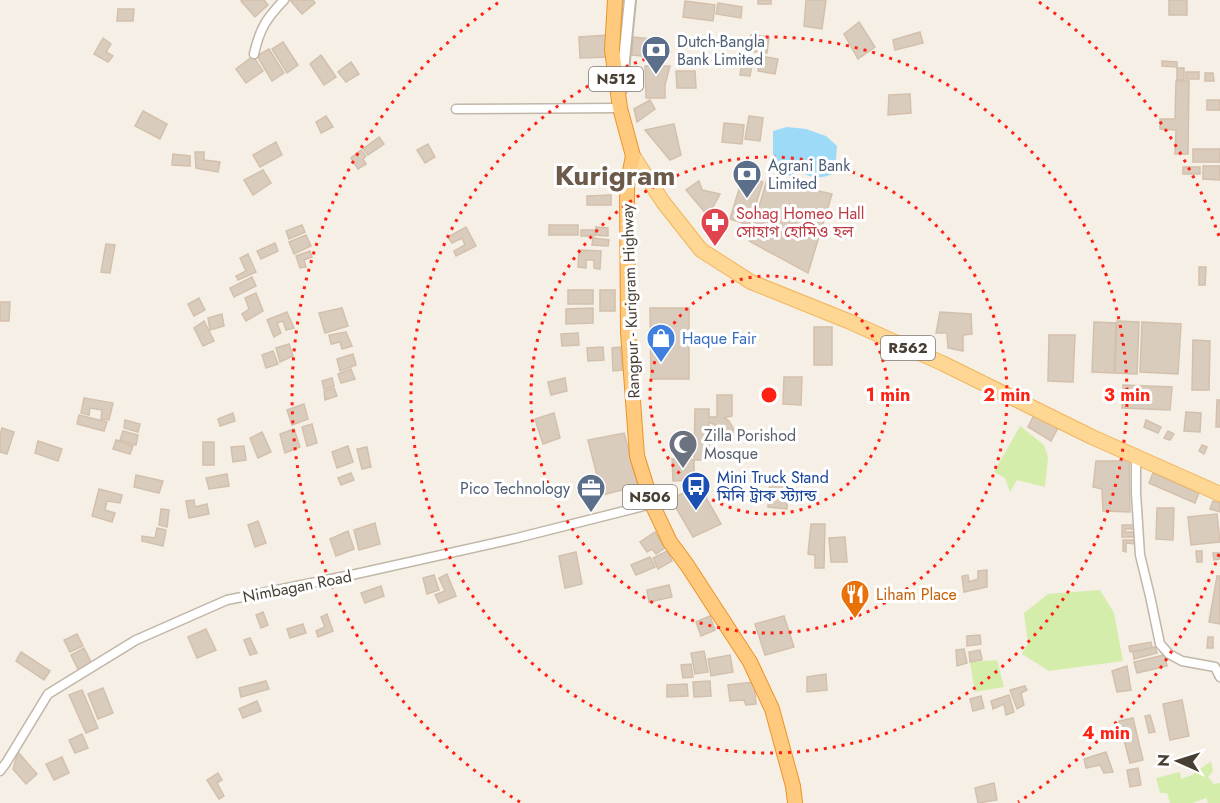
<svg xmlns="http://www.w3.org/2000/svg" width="1220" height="803" viewBox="0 0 1220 803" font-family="Jost,'Noto Sans Bengali',sans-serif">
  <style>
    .green { fill: #d5edaa }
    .water { fill: #9cdaf8 }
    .building { fill: #daccbd; stroke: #d3c0ac; stroke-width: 1.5 }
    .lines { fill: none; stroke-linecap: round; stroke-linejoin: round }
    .minor-casing { stroke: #c1b6a7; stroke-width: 11 }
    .tertiary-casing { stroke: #c1b6a7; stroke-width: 14 }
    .primary-casing { stroke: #f0b558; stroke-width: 16 }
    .trunk-casing { stroke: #ed9327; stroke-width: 16 }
    .minor { stroke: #fff; stroke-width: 8 }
    .tertiary { stroke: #fff; stroke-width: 10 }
    .primary { stroke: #ffd794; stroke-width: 14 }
    .trunk { stroke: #ffca7d; stroke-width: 14 }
    .ring { fill: none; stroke: #ff2112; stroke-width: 3; stroke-dasharray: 3 6 }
    .labels { text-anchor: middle; stroke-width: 6; stroke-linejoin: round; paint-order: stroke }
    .shield { fill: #fff; stroke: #7f7971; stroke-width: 1.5 }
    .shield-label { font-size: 15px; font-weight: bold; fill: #483f34 }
    .service-label { font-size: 16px; fill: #4e5e75; stroke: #fff; text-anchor: start }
    .health-label { font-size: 16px; fill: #be3a42; stroke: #fff; text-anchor: start }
    .street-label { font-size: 16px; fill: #483f34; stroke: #fff }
    .shop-label { font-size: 16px; fill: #366cbe; stroke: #fff; text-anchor: start }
    .worship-label { font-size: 16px; fill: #5b616d; stroke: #fff; text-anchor: start }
    .transit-label { font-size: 16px; fill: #164399; stroke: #fff; text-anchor: start }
    .food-label { font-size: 16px; fill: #c56008; stroke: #fff; text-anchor: start }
    .town-label { font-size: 28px; font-weight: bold; fill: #6c5b4a; stroke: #fff }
    .centre { fill: #ff2112; stroke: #fff; stroke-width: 3 }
    .ring-label { font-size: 18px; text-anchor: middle; font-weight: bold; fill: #ff2112; stroke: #fff; stroke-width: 6; stroke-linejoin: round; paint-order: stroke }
  </style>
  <rect width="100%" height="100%" fill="#f5efe6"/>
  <g class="green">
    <polygon points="1020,426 1044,445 1048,457 1045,487 1017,480 1010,492 1005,478 994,472"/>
    <polygon points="1100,590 1114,613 1123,661 1049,671 1022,654 1028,643 1024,613 1048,594"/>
    <polygon points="997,660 1004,687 975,692 970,662"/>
    <polygon points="1211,761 1213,771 1208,777 1214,784 1220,783 1220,803 1208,803 1206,798 1193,803 1170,803 1167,793 1160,793 1156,778 1180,772 1181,779 1192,775"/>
  </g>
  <path class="water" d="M787 127 806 129 826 136 837 146 835 173C821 179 814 179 800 172L791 176 773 168V131Z"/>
  <g class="building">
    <polygon points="242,0 264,0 268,5 255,17 241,1"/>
    <polygon points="290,0 313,0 315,3 302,14"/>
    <rect x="758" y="0" width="13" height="4"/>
    <polygon points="806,0 826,0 822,29 804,26"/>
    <rect x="1169" y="0" width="18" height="15"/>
    <polygon points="685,1 715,5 713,21 683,17"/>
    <polygon points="718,3 742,7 741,18 716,14"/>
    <polygon points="118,9 134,9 133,21 117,21"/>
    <polygon points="859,22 875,47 858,59 844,34"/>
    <polygon points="920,32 923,43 895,50 893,40"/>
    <polygon points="608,35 609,57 580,58 579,37"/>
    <polygon points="751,35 769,37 767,53 749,51"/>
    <polygon points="633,37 651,39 651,57 632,55"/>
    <polygon points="103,38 111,44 106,52 113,56 108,62 94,54"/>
    <polygon points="283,42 298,65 287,73 272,49"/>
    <polygon points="269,49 284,73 272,81 257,56"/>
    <polygon points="321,55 336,77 324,85 310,64"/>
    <polygon points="743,55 753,57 750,76 740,75"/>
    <polygon points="253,56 263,71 246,83 236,69"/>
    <polygon points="760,56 778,59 775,74 758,71"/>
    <polygon points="1162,61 1177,62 1177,67 1162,66"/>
    <polygon points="351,62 359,74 346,82 338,72"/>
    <polygon points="645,66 670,66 665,85 665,98 646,98"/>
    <rect x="1177" y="68" width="7" height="12"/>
    <polygon points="676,71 695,71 696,88 677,88"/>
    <rect x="1186" y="72" width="13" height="7"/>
    <polygon points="1205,73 1213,73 1214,81 1205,81"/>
    <polygon points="1176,81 1189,81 1188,154 1175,154 1176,130 1160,129 1160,119 1175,119"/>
    <polygon points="910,94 911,113 888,115 889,95"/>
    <polygon points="650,100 655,109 637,122 634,109"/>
    <rect x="1207" y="100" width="13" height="10"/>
    <polygon points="143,111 167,124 160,139 135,126"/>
    <polygon points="326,116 333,127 321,133 316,122"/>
    <polygon points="749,116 763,118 760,141 745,139"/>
    <polygon points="724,123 744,125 742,144 722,142"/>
    <polygon points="674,124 681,155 670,160 645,130"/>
    <polygon points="379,137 384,144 368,155 363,149"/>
    <polygon points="276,142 282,155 260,167 253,155"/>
    <polygon points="428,144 435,157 425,163 417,150"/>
    <rect x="1193" y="149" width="27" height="13"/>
    <polygon points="361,150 366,156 363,159 366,164 358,169 351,158"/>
    <polygon points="195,152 204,152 204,160 220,162 218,172 196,168"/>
    <polygon points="173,154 190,156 190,166 172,165"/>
    <polygon points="1203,166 1220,166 1220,180 1203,179"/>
    <rect x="1183" y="167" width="17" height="7"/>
    <polygon points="263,170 271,183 253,195 244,180"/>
    <polygon points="743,176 763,182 749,225 730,219"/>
    <polygon points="767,179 832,194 808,273 749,241"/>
    <polygon points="699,181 702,190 720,194 708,216 686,190"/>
    <polygon points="611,195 611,205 587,205 587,196"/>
    <polygon points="302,225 305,232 289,239 286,231"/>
    <rect x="549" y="225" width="29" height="10"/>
    <polygon points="466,227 476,246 456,256 454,251 465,245 462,238 452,243 448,237"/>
    <polygon points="596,227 608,228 608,236 595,235"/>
    <rect x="581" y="230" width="13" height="6"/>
    <polygon points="306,235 311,246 294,254 289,242"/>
    <polygon points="593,238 609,240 608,246 592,245"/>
    <polygon points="275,243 278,251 261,259 257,251"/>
    <polygon points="106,244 115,245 110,273 101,272"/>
    <polygon points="579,250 601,251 600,269 594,268 594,260 586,260 586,268 578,267"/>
    <polygon points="310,251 312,257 304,260 306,267 300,268 296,256"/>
    <polygon points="248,254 256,272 238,280 236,276 246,271 240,258"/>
    <polygon points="1199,267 1206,267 1205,285 1199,285"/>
    <polygon points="252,277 256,286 234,297 230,288"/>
    <rect x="568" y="290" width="25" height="14"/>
    <rect x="600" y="290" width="15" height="21"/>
    <polygon points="256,293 263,311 246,321 242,314 249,309 245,298"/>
    <polygon points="199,298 205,310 194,316 188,304"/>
    <polygon points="0,302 10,302 9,321 0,321"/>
    <polygon points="342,308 348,326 325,333 319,313"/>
    <polygon points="593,308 593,323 566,324 566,309"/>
    <polygon points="650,308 689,308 689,379 651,379"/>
    <polygon points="287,312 294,328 286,330 283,321 277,323 281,333 274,337 267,320"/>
    <polygon points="940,312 971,314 972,334 963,335 963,351 948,348 947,333 936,333"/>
    <polygon points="222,314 224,326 210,330 208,318"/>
    <polygon points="204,321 214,341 203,346 194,328"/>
    <polygon points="1117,321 1139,322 1137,374 1115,373"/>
    <polygon points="1094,322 1116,323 1114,373 1092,372"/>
    <polygon points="1142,322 1181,324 1178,374 1140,372"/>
    <rect x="814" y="327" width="18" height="38"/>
    <polygon points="346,332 352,346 342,349 340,342 331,344 329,335"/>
    <polygon points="578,333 579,345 562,346 561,334"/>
    <polygon points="1049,335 1075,335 1073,382 1048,381"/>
    <polygon points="1193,340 1210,341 1209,390 1192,390"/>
    <polygon points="289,344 293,356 280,362 276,348"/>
    <polygon points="603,347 604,360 588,361 587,348"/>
    <polygon points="621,347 622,370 613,371 612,348"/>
    <polygon points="273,351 278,364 266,368 262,355"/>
    <polygon points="353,354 356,365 340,371 337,359"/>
    <polygon points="351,369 355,379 341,383 338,374"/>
    <polygon points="784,377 802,377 801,405 783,404"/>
    <polygon points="332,378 334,386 324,389 322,381"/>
    <polygon points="565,378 567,391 551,395 548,382"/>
    <polygon points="1123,385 1172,387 1170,410 1122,408"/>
    <polygon points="334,388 337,396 325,400 324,391"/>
    <polygon points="717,395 732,395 732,416 724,418 729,421 733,428 733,434 728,440 721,440 716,437 714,432 715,425 709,422 709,460 694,460 695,409 709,409 709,417 717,417"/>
    <polygon points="84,398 113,403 109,420 101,419 102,410 90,408 89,415 81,413"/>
    <polygon points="1217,400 1220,400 1220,427 1216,427"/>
    <polygon points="304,404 308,419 292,425 287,410"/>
    <polygon points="1186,412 1201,413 1200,432 1184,431"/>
    <polygon points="233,413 235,421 220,426 218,419"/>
    <polygon points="554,413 560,438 543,444 535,419"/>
    <polygon points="79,415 107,422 104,431 77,424"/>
    <polygon points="1034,415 1059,426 1051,441 1028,427"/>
    <polygon points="125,420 140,424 138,432 124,428"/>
    <polygon points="1146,420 1161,427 1158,433 1144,427"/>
    <polygon points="312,424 317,443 307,446 302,427"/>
    <polygon points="2,428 14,432 7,454 0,452 0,435"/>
    <polygon points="294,429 300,447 285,453 280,434"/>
    <polygon points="123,431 138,435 136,445 120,440"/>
    <polygon points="1168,431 1174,434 1170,440 1164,438"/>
    <polygon points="262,432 271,452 258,458 250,438"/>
    <polygon points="624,433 638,486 602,495 588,440"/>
    <polygon points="116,440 133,446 130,454 113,449"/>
    <polygon points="38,441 62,449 58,461 35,453"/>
    <rect x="203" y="442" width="11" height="23"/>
    <polygon points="1202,445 1207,447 1204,454 1199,451"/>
    <polygon points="244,446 246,460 233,462 231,447"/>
    <polygon points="348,446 353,462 337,468 332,452"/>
    <polygon points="367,447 371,467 362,469 357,449"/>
    <polygon points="680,454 691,454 691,460 694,460 694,480 673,481 672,459 680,459"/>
    <polygon points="1096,461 1129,461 1130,512 1103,511 1102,489 1093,487"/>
    <polygon points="351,473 354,480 341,485 338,478"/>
    <polygon points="1153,473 1199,493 1195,503 1149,483"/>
    <polygon points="227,474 229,486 209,489 206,478"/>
    <polygon points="136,475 163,481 159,493 134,487"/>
    <polygon points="770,482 788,483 787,509 768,507"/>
    <polygon points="699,485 721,524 693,537 671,499"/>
    <polygon points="99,489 122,495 120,503 107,501 105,510 115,513 112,522 92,516"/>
    <polygon points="194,500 195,507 207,504 209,514 189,518 186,501"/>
    <polygon points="1213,501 1220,503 1220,512 1210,509"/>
    <polygon points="1157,508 1174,508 1173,540 1156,539"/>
    <polygon points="161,509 169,510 167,527 159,525"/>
    <polygon points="1217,514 1220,542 1191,545 1188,517"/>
    <polygon points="258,521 266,543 255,547 248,525"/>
    <polygon points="375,523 380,544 359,550 354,530"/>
    <polygon points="811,524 825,524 824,568 815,568 815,555 808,554"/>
    <polygon points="1122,525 1135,525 1134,529 1125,529 1125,532 1134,532 1134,537 1122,537"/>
    <polygon points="157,528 166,530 163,546 142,541 142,536 155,538"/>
    <polygon points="348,531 354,549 336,556 330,539"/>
    <polygon points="655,532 665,548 656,554 652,549 647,552 640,542"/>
    <polygon points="845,537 847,562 831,562 829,538"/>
    <polygon points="1123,540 1135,540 1135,544 1126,543 1126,552 1123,551"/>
    <polygon points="667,551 672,561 658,569 653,558"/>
    <polygon points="1196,551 1202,551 1202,562 1197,562"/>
    <polygon points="576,552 582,584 565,588 559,556"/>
    <polygon points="1213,553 1220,553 1220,559 1214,560"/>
    <polygon points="650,557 655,567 636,575 631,565"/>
    <polygon points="987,570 987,587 964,592 962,576 968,575 969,582 978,579 978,571"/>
    <polygon points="447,574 456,596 439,603 435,595 445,591 439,578"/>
    <polygon points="434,575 439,590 427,594 423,578"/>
    <polygon points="1217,576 1220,576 1220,624 1209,622"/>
    <polygon points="669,585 672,597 649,602 647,590"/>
    <polygon points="381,586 384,596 365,603 361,593"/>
    <polygon points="263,612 268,625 261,628 256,615"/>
    <polygon points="327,614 333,631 318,637 316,631 325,627 321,617"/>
    <polygon points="710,616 715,630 701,636 696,622"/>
    <polygon points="784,616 794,647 765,655 755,624"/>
    <polygon points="303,624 306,633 290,638 287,629"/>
    <polygon points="206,629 216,650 197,658 188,637"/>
    <polygon points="77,634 83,646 70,652 64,640"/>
    <polygon points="980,635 981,644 967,646 967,636"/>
    <polygon points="1208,637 1213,637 1213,648 1207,648"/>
    <polygon points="250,638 257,653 250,655 244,640"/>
    <polygon points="1151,642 1152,648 1130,652 1129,646"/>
    <polygon points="1155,647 1157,653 1134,659 1133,652"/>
    <polygon points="84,648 92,664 79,671 71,655"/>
    <polygon points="964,649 967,663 957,666 956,650"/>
    <polygon points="980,650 982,660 970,662 969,652"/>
    <polygon points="704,651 708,672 695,674 691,653"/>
    <polygon points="21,652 50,671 44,680 16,661"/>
    <polygon points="730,655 733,672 711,676 708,659"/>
    <polygon points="1164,655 1167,666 1137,673 1134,662"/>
    <polygon points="691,664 693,677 683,678 681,665"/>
    <polygon points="1127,666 1131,690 1117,692 1112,671"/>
    <polygon points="826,674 827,690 807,692 807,677"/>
    <polygon points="266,681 269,689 241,697 239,688"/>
    <polygon points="710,681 711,696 694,697 693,682"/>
    <polygon points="754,682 756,704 746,705 744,700 730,701 728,685"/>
    <polygon points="687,684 688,696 667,697 667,685"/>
    <polygon points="1025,686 1027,690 1021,693 1024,705 1017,709 1010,690"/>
    <polygon points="103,688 113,713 98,719 88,694"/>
    <polygon points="82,690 98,728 86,733 69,695"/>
    <polygon points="1009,695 1014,712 1006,715 1004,704 993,709 991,701"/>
    <polygon points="981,696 984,708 973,711 970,699"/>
    <polygon points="1182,700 1189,736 1170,740 1163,704"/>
    <polygon points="257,701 261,711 243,718 239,709"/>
    <polygon points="1150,715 1155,732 1149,733 1145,716"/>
    <polygon points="1133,718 1143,760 1130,763 1119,721"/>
    <polygon points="82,734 88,748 75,753 69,740"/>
    <polygon points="18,752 37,774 26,784 13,769"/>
    <polygon points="1106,752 1113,772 1104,773 1100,765 1086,768 1084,759"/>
    <polygon points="62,757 69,773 54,780 46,764"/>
    <polygon points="1138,768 1141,785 1130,787 1127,770"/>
    <polygon points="218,773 222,780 217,783 224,796 219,799 207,780"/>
    <polygon points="994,783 997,800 978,803 975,788"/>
  </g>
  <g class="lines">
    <g class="minor-casing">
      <g id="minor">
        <path d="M254 54C260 28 266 19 284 0"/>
        <polyline points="456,109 620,108"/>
        <polyline points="1136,457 1136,493 1140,555 1150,596 1160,644 1169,654 1182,661 1215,667 1220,677"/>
        <polyline points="0,771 6,763 48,694 136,640 227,600 356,574 517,538 652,504"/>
      </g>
    </g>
    <g class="tertiary-casing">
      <polyline id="tertiary" points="621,90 630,0"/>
    </g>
    <g class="primary-casing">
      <polyline id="primary" points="633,156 663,202 701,250 751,282 848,321 944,364 1092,437 1220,494"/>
    </g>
    <g class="trunk-casing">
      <polyline id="trunk" points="615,0 612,50 620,108 633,156 627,186 628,332 637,456 652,504 670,542 687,565 750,662 772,709 793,786 795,803"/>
    </g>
    <use href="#minor" class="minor"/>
    <use href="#tertiary" class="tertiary"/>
    <use href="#primary" class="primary"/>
    <use href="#trunk" class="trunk"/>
  </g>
  <g class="ring">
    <circle cx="769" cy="395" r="119"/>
    <circle cx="769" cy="395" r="238"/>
    <circle cx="769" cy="395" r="358"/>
    <path d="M1219 554A477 477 0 0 1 1018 802M520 802A477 477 0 0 1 499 2M1039 2A477 477 0 0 1 1219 236"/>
  </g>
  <defs>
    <g id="bank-pin" transform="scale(1.5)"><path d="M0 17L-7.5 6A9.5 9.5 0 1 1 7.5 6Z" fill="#5c6f8a" stroke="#fff"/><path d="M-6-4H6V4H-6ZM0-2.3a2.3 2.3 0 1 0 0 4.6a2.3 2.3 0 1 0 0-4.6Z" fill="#fff"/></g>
    <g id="pharmacy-pin" transform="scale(1.5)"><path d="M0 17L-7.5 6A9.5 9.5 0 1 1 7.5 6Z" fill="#e0444e" stroke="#fff"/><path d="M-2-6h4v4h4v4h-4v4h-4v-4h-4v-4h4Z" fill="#fff"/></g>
    <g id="shop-pin" transform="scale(1.5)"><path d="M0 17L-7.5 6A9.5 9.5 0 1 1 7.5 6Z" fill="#3f7fe0" stroke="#fff"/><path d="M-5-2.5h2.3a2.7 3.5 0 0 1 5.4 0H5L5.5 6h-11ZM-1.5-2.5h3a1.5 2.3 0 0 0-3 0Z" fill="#fff"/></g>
    <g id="mosque-pin" transform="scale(1.5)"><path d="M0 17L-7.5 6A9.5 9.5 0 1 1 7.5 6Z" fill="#6b7280" stroke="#fff"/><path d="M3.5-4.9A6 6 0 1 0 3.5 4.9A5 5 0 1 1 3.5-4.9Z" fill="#fff"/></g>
    <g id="bus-pin" transform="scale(1.5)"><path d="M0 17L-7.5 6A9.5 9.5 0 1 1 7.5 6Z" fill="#1a4fb4" stroke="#fff"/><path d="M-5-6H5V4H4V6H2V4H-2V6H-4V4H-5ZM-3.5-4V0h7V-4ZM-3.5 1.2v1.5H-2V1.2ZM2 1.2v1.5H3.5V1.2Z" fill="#fff"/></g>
    <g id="office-pin" transform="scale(1.5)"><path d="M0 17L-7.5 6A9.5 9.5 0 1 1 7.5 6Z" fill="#5c6f8a" stroke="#fff"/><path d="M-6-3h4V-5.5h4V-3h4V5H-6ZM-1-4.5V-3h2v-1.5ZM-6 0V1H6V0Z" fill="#fff"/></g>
    <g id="restaurant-pin" transform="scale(1.5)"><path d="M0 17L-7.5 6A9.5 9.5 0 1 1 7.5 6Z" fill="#e8710a" stroke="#fff"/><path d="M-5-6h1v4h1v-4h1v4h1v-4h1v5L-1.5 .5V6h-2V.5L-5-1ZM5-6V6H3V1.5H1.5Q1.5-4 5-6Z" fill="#fff"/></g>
  </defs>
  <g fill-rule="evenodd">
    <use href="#bank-pin" x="656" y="50"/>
    <use href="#bank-pin" x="747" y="174"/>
    <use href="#pharmacy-pin" x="715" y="222"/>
    <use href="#shop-pin" x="661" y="338"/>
    <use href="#mosque-pin" x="683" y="444"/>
    <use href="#bus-pin" x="696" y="486"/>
    <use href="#office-pin" x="591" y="488"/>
    <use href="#restaurant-pin" x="855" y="594"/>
  </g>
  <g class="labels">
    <g class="shield">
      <rect x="589" y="67" width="54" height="24" rx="4.5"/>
      <rect x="881" y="336" width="54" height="24" rx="4.5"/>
      <rect x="623" y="485" width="54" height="24" rx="4.5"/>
    </g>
    <g class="shield-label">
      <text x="616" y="84">N512</text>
      <text x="908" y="353">R562</text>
      <text x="650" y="502">N506</text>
    </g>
    <g class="service-label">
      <text x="677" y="47">Dutch-Bangla<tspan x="677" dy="18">Bank Limited</tspan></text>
      <text x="768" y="171">Agrani Bank<tspan x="768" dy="18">Limited</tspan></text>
      <text x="570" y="494" text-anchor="end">Pico Technology</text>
    </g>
    <g class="health-label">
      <text x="736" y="219">Sohag Homeo Hall<tspan x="736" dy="18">সোহাগ হোমিও হল</tspan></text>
    </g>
    <g class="street-label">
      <text transform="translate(630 301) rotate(-92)" y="6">Rangpur - Kurigram Highway</text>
      <text transform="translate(297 586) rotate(-11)" y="6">Nimbagan Road</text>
    </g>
    <g class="shop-label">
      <text x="682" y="344">Haque Fair</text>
    </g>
    <g class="worship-label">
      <text x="704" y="441">Zilla Porishod<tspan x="704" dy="18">Mosque</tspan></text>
    </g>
    <g class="transit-label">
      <text x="717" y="483">Mini Truck Stand<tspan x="717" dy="18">মিনি ট্রাক স্ট্যান্ড</tspan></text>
    </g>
    <g class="food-label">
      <text x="876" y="600">Liham Place</text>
    </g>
    <g class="town-label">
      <text x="615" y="185">Kurigram</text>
    </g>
  </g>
  <circle cx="769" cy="395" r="9" class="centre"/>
  <g class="ring-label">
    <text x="888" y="401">1 min</text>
    <text x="1007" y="401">2 min</text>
    <text x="1127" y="401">3 min</text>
    <text x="1106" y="739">4 min</text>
  </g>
  <g transform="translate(1178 761) rotate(273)" stroke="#ffffff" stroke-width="4.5" paint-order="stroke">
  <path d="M0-4.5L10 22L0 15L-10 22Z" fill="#483f34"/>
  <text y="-9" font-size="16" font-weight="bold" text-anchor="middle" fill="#483f34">N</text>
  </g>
</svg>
